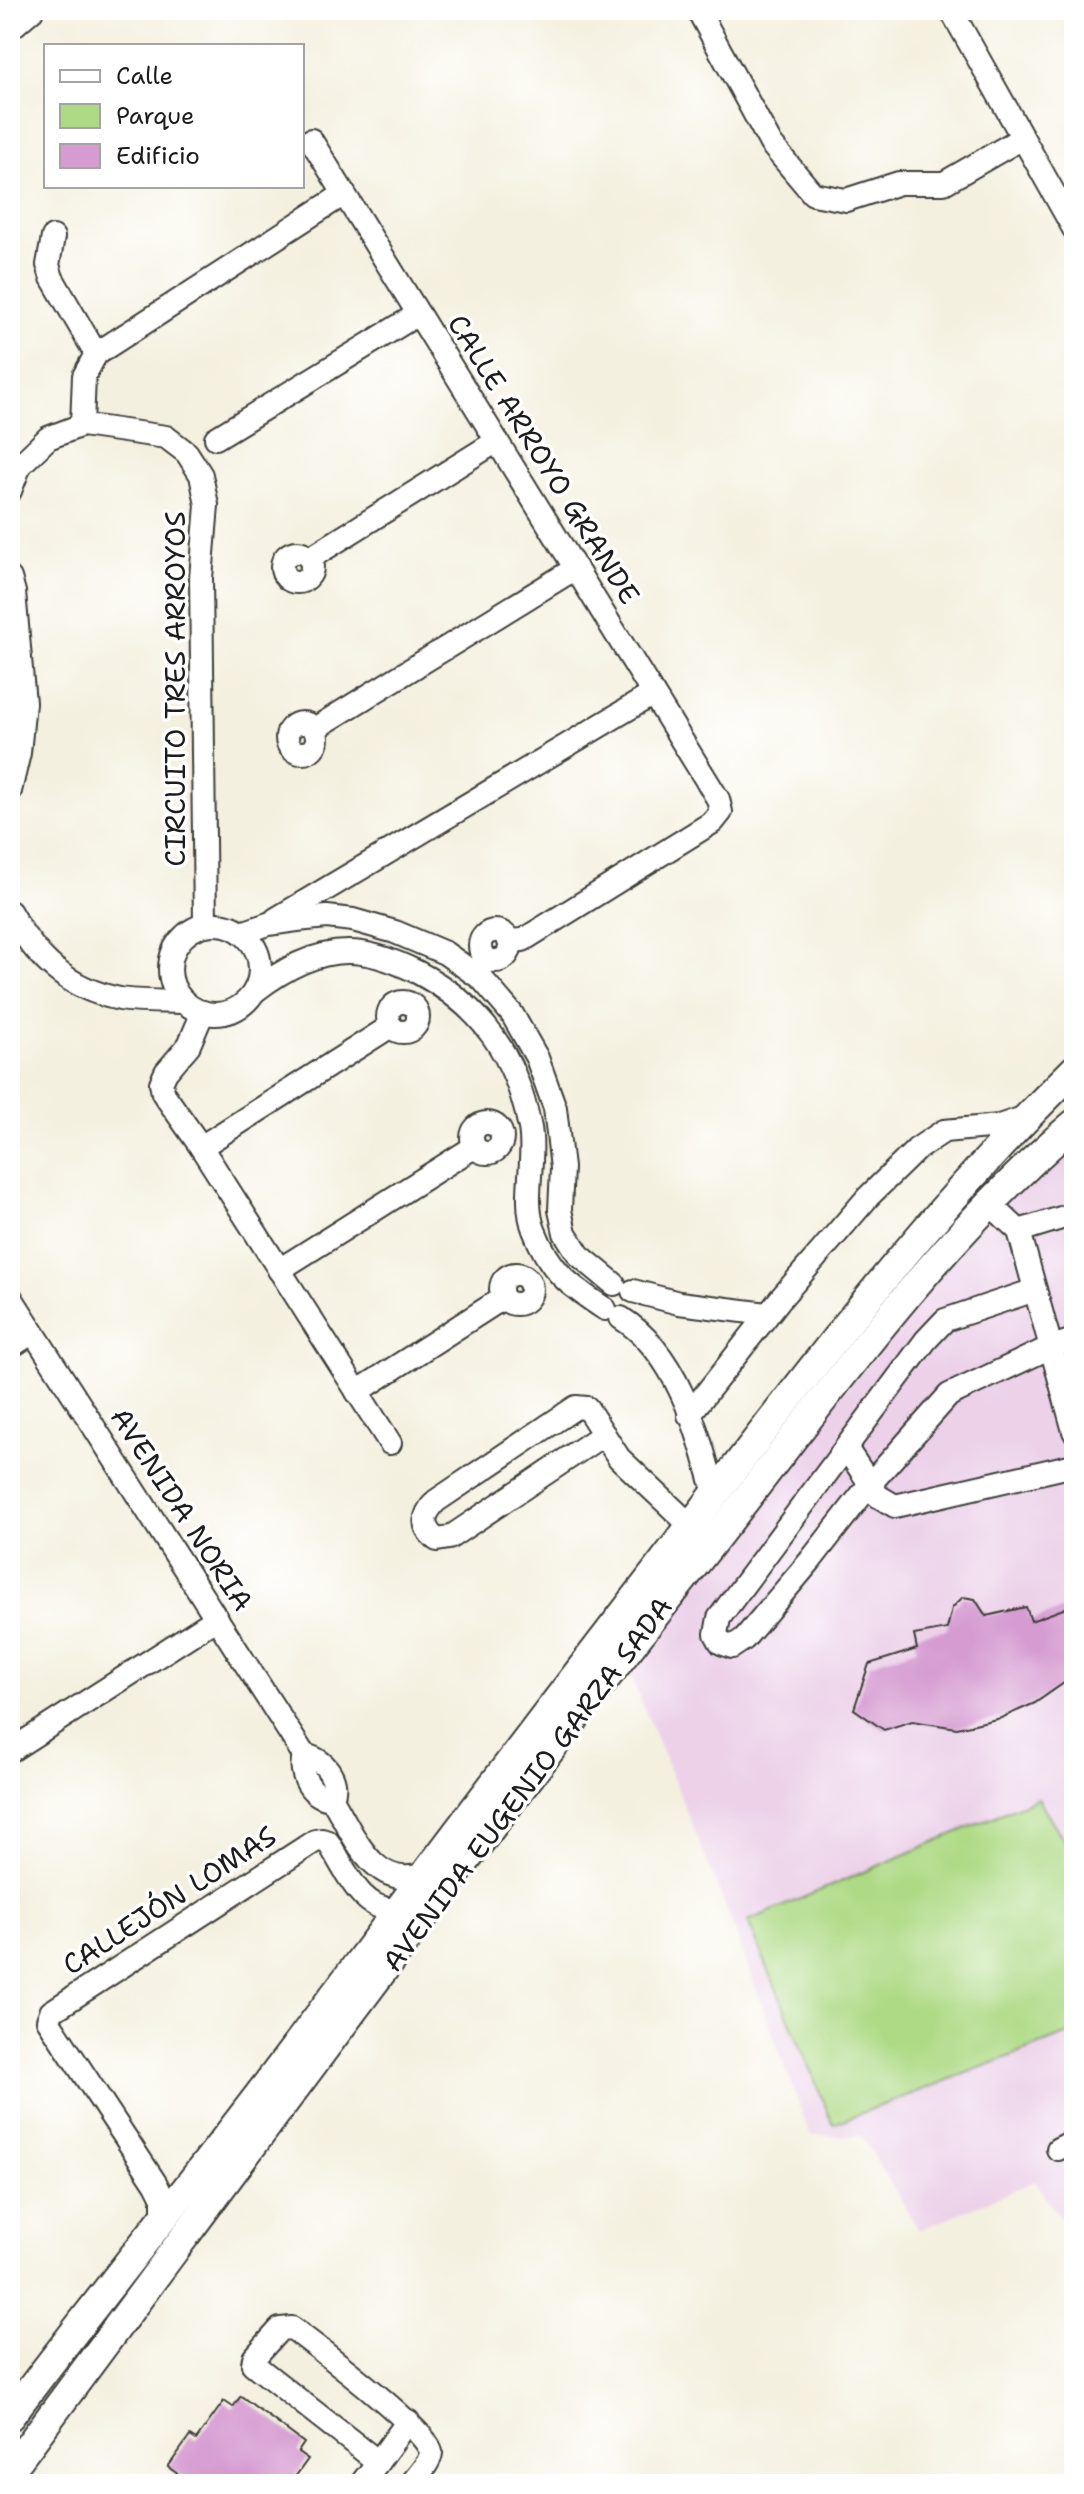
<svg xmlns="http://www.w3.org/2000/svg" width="1084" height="2494" viewBox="0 0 1084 2494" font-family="'Shantell Sans',sans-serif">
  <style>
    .built { fill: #ecd1e9 }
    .green { fill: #aeda85; stroke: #657b50; stroke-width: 2 }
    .building { fill: #d69cd2 }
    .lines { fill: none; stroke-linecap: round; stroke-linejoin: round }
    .minor-casing { stroke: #3c3c39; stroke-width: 26 }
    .major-casing { stroke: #3c3c39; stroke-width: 32 }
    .minor { stroke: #fff; stroke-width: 22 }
    .major { stroke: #fff; stroke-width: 28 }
    .labels { text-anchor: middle; stroke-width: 7; stroke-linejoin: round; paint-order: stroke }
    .street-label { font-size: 28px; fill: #1c1c1c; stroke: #fff }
  </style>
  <rect width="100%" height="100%" fill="#fff"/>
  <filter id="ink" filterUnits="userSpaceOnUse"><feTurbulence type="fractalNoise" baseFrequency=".0125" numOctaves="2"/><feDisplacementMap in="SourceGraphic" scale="16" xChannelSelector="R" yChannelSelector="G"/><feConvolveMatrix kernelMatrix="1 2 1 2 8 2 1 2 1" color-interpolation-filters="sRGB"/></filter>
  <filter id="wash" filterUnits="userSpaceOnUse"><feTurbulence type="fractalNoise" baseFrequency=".006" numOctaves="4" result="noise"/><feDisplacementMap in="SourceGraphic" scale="32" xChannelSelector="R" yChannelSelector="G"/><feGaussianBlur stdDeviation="1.8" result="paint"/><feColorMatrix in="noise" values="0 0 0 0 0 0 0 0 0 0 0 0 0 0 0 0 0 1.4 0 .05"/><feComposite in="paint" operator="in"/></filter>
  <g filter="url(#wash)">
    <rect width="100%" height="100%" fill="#f4f0df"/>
    <polygon class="built" points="1074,1136 1074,2238 1035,2181 919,2230 862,2136 810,2135 730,1917 625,1662 1002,1197"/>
    <polygon class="green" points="1038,1798 1074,1857 1074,2032 833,2124 748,1921"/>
    <g id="blocks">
      <g class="building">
        <polygon points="963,1597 975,1599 986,1616 1026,1607 1031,1621 1074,1605 1074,1680 1064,1683 1035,1703 1001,1718 957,1728 912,1721 884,1730 854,1709 869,1664 917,1649 914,1635 947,1629 952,1608"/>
        <polygon points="241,2396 304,2443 298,2452 308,2459 290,2484 192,2484 168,2467 190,2436 196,2440 224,2401 233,2407"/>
      </g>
    </g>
  </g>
  <g filter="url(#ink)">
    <use href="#blocks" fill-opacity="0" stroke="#3c3c39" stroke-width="2"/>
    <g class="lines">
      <g class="minor-casing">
        <g id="minor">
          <polyline points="698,10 771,144 813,194 846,200 899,183 944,183 1022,138"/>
          <polyline points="951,10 1074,229"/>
          <polyline points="10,29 32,10"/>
          <polyline points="311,140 718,799 721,812 713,822 523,940 509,941"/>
          <polyline points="53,237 48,265 52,278 96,354"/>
          <polyline points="82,425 84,376 96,354 344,194"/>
          <polyline points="216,438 418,314"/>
          <polyline points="10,491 20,465 48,438 82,425 166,437 187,453 201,475 207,505 201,578 205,925"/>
          <circle cx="297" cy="567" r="15"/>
          <polyline points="310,558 497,441"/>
          <polyline points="10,578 14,592 24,703 19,753 10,791"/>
          <circle cx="302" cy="738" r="15"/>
          <polyline points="314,729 576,568"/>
          <path d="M10 912C35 957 67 989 120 999 140 1002 163 1001 184 1002"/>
          <polyline points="276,919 653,694"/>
          <circle cx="215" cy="969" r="45"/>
          <circle cx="495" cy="946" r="15"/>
          <polyline points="242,933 268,924 297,920 327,917 353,920 395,932 445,953 482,979 512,1014 537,1058 555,1108 562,1168 560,1210 565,1233 579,1255 614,1284"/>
          <path d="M255 991C282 970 313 952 348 952 371 952 397 962 417 972 482 1006 516 1056 530 1128 536 1160 522 1199 534 1230 550 1272 570 1286 605 1309"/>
          <circle cx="403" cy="1017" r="15"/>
          <polyline points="203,1012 189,1045 166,1072 161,1083 163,1093 201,1147 390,1443"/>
          <circle cx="487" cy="1138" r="15"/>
          <polyline points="201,1147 391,1026"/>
          <polyline points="989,1203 1019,1231 1074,1431"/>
          <polyline points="1019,1231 1074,1214"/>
          <polyline points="279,1270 474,1147"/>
          <circle cx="516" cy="1289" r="15"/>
          <polyline points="1035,1290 945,1320 926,1340 719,1618 716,1634 721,1643 732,1647 744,1639 810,1561 870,1484 949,1395 1051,1347 1074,1340"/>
          <polyline points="633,1291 679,1303 767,1314"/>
          <path d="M10 1296 304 1755C325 1759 340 1779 332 1799 353 1833 374 1892 423 1874"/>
          <path d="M621 1318C678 1354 698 1432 715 1494"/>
          <polyline points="10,1347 33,1332"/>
          <polyline points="357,1392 503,1298"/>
          <polyline points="689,1415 781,1298 868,1197 917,1149 944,1131 999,1126 1026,1117"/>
          <path d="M604 1434 449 1538 437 1540C421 1527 422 1516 436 1501L576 1407 587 1408 619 1458 691 1526"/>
          <polyline points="846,1448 878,1496 895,1506 1074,1465"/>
          <polyline points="10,1751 217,1618"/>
          <path d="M304 1755C298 1774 311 1798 332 1799"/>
          <polyline points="1058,2149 1074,2141"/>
          <path d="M163 2219V2198L156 2184 48 2020 51 2012 315 1841 322 1840 328 1842C345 1868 361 1913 397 1909"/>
          <polyline points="378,2462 408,2421"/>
          <path d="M361 2484 378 2462 253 2364 254 2358 280 2329 292 2328C313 2344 433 2434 431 2453 430 2463 417 2476 411 2484"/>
        </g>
      </g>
      <g class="major-casing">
        <g id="major">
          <path d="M10 2416C97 2301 187 2189 274 2075 390 1921 505 1767 623 1614 767 1428 905 1235 1074 1070"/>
          <path d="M10 2471C241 2162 468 1850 708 1548 824 1401 931 1246 1074 1124"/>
        </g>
      </g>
      <use href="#minor" class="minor"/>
      <use href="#major" class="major"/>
    </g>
  </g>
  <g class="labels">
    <g class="street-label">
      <text transform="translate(544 459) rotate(58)" y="10">CALLE ARROYO GRANDE</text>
      <text transform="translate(175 689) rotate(-90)" y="10">CIRCUITO TRES ARROYOS</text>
      <text transform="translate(182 1509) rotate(57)" y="10">AVENIDA NORIA</text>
      <text transform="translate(527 1784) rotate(-53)" y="10">AVENIDA EUGENIO GARZA SADA</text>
      <text transform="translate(169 1900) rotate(-33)" y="10">CALLEJÓN LOMAS</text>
    </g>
  </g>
  <rect width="1084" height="2494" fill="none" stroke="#fff" stroke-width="40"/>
  <rect x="44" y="44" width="260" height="144" fill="#ffffff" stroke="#a4a4a4" stroke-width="2"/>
  <rect x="60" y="70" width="40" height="12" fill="#ffffff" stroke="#a4a4a4" stroke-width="2"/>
  <text x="116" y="84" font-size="24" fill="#1c1c1c">Calle</text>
  <rect x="60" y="104" width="40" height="24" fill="#aeda85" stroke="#a4a4a4" stroke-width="2"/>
  <text x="116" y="124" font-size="24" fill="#1c1c1c">Parque</text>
  <rect x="60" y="144" width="40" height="24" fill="#d69cd2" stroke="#a4a4a4" stroke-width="2"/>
  <text x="116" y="164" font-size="24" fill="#1c1c1c">Edificio</text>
</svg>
